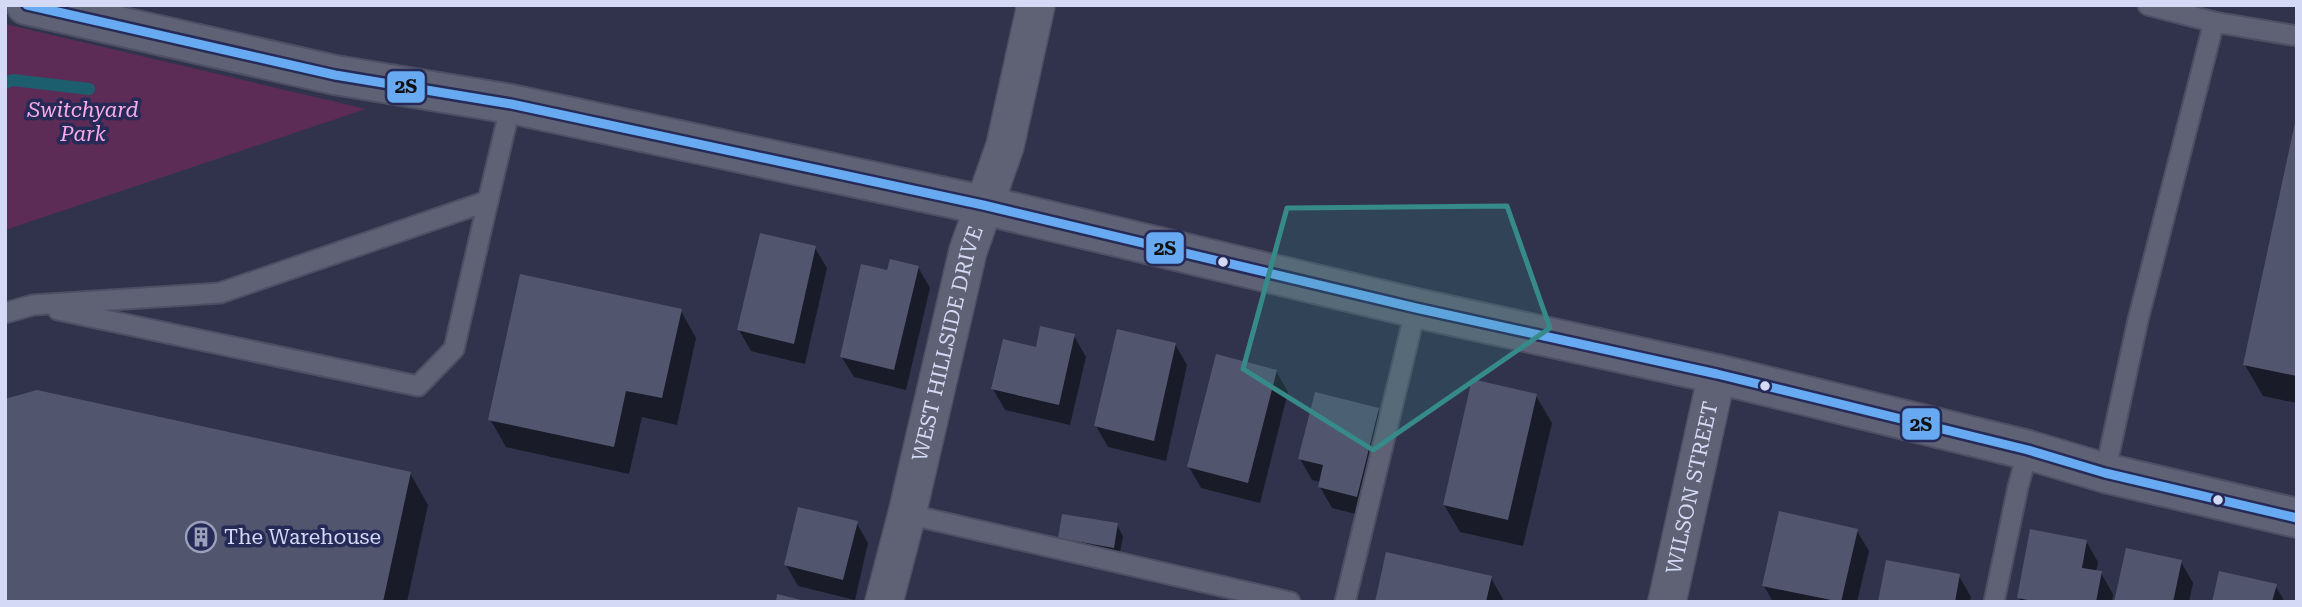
<svg xmlns="http://www.w3.org/2000/svg" width="2302" height="607" viewBox="0 0 2302 607" font-family="'Roboto Serif',serif">
  <style>
    .green { fill: #5c2c56 }
    .shadow { fill: #0007 }
    .lines { fill: none; stroke-linecap: round; stroke-linejoin: round }
    .stream { stroke: #1d5e6e; stroke-width: 12 }
    .building { fill: #52556e }
    .service-casing { stroke: #4d4f64; stroke-width: 23 }
    .minor-casing { stroke: #4d4f64; stroke-width: 40 }
    .tertiary-casing { stroke: #4d4f64; stroke-width: 42 }
    .service { stroke: #5f6274; stroke-width: 19 }
    .minor { stroke: #5f6274; stroke-width: 37 }
    .tertiary { stroke: #5f6274; stroke-width: 38 }
    .bus-1-casing { stroke: #252a56; stroke-width: 14 }
    .bus-1 { stroke: #67aaf2; stroke-width: 9 }
    .marked { fill: #368a89; fill-opacity: 0.2; stroke: #368a89; stroke-width: 5; stroke-linejoin: round }
    .bus-dot { fill: #d4daf6; stroke: #252a56; stroke-width: 2.5 }
    .labels { text-anchor: middle; stroke-width: 7; stroke-linejoin: round; paint-order: stroke }
    .park-label { font-size: 21px; font-style: italic; fill: #fcace9; stroke: #252a56 }
    .street-label { font-size: 21px; fill: #d4daf6; stroke: #252a56 }
    .poi-label { font-size: 21px; fill: #d4daf6; stroke: #252a56; text-anchor: start }
    .line-badge { stroke: #252a56; stroke-width: 2.5 }
    .pale-badge-label { font-size: 19px; text-anchor: middle; font-weight: bold; fill: #111 }
  </style>
  <rect width="100%" height="100%" fill="#30334b"/>
  <polygon class="green" points="5,24 366,109 5,230"/>
  <g class="shadow">
    <polygon points="2297,121 2297,403 2263,396 2245,365"/>
    <polygon points="815,248 827,268 805,364 751,351 739,330"/>
    <polygon points="918,267 930,288 906,390 854,377 841,356 889,272"/>
    <polygon points="681,311 696,338 677,425 642,417 629,474 506,447 490,419"/>
    <polygon points="1074,336 1086,357 1070,425 1005,410 993,389 1037,349"/>
    <polygon points="1175,344 1187,365 1166,461 1108,447 1096,426"/>
    <polygon points="1276,371 1288,392 1260,503 1201,488 1189,467"/>
    <polygon points="1536,396 1552,423 1523,546 1460,532 1444,505"/>
    <polygon points="1378,410 1390,431 1368,517 1332,508 1320,487 1321,482 1312,480 1300,459"/>
    <polygon points="410,473 428,505 407,602 5,602"/>
    <polygon points="856,522 868,543 855,600 798,586 786,565"/>
    <polygon points="1117,525 1123,536 1119,558 1066,549 1060,538"/>
    <polygon points="1857,531 1869,551 1857,602 1773,602 1764,586"/>
    <polygon points="2086,541 2098,562 2096,572 2101,573 2113,594 2112,602 2021,602 2019,597"/>
    <polygon points="2181,562 2193,583 2189,602 2116,602"/>
    <polygon points="1959,576 1971,597 1970,602 1880,602"/>
    <polygon points="1491,578 1503,599 1502,602 1377,602"/>
    <polygon points="2275,585 2285,602 2214,602"/>
  </g>
  <g class="lines">
    <polyline class="stream" points="5,83 13,80 89,89"/>
  </g>
  <g class="building">
    <polygon points="2296,118 2297,118 2297,376 2243,365"/>
    <polygon points="760,233 816,246 794,344 737,330"/>
    <polygon points="890,259 919,266 894,370 840,357 861,264 887,270"/>
    <polygon points="520,274 682,309 662,398 626,391 614,447 488,420"/>
    <polygon points="1040,326 1075,334 1059,405 991,389 1003,339 1036,347"/>
    <polygon points="1117,329 1176,343 1154,441 1094,426"/>
    <polygon points="1216,354 1277,370 1248,483 1187,467"/>
    <polygon points="1472,379 1537,394 1508,520 1443,505"/>
    <polygon points="37,390 411,472 383,602 5,602 5,399"/>
    <polygon points="1315,392 1379,408 1357,497 1318,487 1323,465 1298,459"/>
    <polygon points="798,507 858,521 843,580 784,565"/>
    <polygon points="1779,511 1858,529 1841,602 1762,586"/>
    <polygon points="1062,514 1118,523 1114,548 1058,538"/>
    <polygon points="2030,529 2087,540 2082,568 2102,571 2096,602 2038,602 2017,598"/>
    <polygon points="2126,548 2182,560 2173,602 2114,602"/>
    <polygon points="1386,552 1492,576 1486,602 1375,602"/>
    <polygon points="1886,560 1960,574 1955,602 1878,602"/>
    <polygon points="2219,571 2277,584 2272,602 2212,602"/>
    <polygon points="777,594 805,601 805,602 776,602"/>
  </g>
  <g class="lines">
    <g class="service-casing">
      <g id="service">
        <polyline points="2148,5 2214,22"/>
        <polyline points="58,310 418,386 454,349 488,201"/>
        <polyline points="5,313 33,305 220,293 488,201 511,104"/>
        <polyline points="2105,473 2138,320 2214,22 2297,36"/>
        <polyline points="907,514 1290,602"/>
        <polyline points="1345,602 1416,308"/>
        <polyline points="1994,602 2018,487 2028,450"/>
      </g>
    </g>
    <g class="minor-casing">
      <g id="minor">
        <path id="s1" d="M884 602 907 514 968 251 1005 146 1036 5"/>
        <path id="s2" d="M1667 602 1717 374"/>
      </g>
    </g>
    <g class="tertiary-casing">
      <polyline id="tertiary" points="26,5 335,75 511,104 983,205 1416,308 1717,374 2028,450 2105,473 2297,518"/>
    </g>
    <use href="#service" class="service"/>
    <use href="#minor" class="minor"/>
    <use href="#tertiary" class="tertiary"/>
    <g class="bus-1-casing">
      <polyline id="bus-1" points="27,5 335,75 511,104 983,205 1416,308 1717,374 2028,450 2105,473 2297,518"/>
    </g>
    <use href="#bus-1" class="bus-1"/>
  </g>
  <path class="marked" d="M1507 206 1550 328 1373 450 1243 369 1287 208Z"/>
  <defs>
    <g id="building-ring" transform="scale(1.575)"><circle r="9.5" fill="#252a56" stroke="#9ba0ba" stroke-width="1.5"/><path d="M-4-6H4V6H1V3H-1V6H-4ZM-2.5-4.3h1.7v1.8h-1.7ZM.8-4.3h1.7v1.8H.8ZM-2.5-1h1.7V.8h-1.7ZM.8-1h1.7V.8H.8Z" fill="#9ba0ba"/></g>
  </defs>
  <g fill-rule="evenodd">
    <use href="#building-ring" x="201" y="537"/>
  </g>
  <g class="bus-dot">
    <circle cx="1223" cy="262" r="6"/>
    <circle cx="1765" cy="386" r="6"/>
    <circle cx="2218" cy="500" r="6"/>
  </g>
  <g class="labels">
    <g class="park-label">
      <text x="83" y="117">Switchyard<tspan x="83" dy="24">Park</tspan></text>
    </g>
    <g class="street-label">
      <text dy="7" stroke="none"><textPath href="#s1" startOffset="266">WEST HILLSIDE DRIVE</textPath></text>
      <text dy="7" stroke="none"><textPath href="#s2" startOffset="117">WILSON STREET</textPath></text>
    </g>
    <g class="poi-label">
      <text x="224" y="544">The Warehouse</text>
    </g>
  </g>
  <g class="line-badge">
    <rect x="386" y="70" width="40" height="34" rx="7" fill="#67aaf2"/>
    <rect x="1145" y="231" width="40" height="34" rx="7" fill="#67aaf2"/>
    <rect x="1901" y="407" width="40" height="34" rx="7" fill="#67aaf2"/>
  </g>
  <g class="pale-badge-label">
    <text x="406" y="93">2S</text>
    <text x="1165" y="255">2S</text>
    <text x="1921" y="431">2S</text>
  </g>
  <rect width="2302" height="607" fill="none" stroke="#d4daf6" stroke-width="14"/>
</svg>
